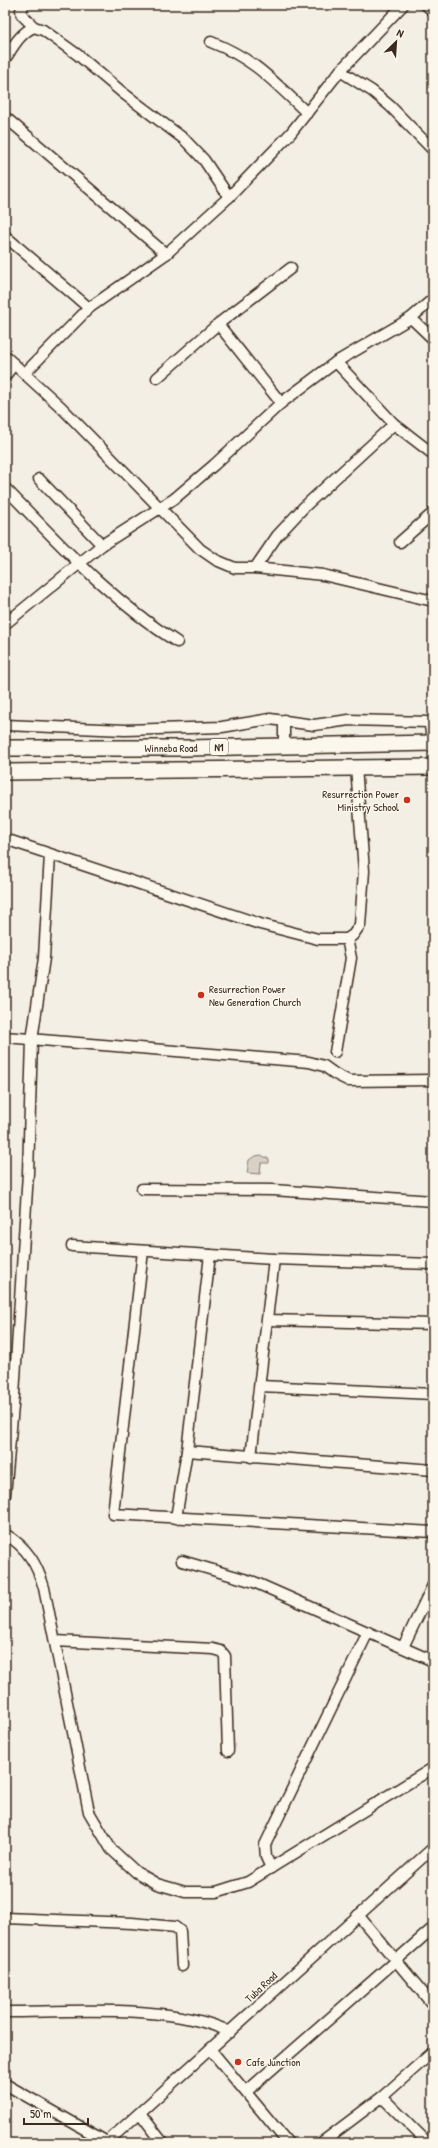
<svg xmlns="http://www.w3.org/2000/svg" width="438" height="2148" viewBox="0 0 438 2148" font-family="'Patrick Hand',sans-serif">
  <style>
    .green { fill: #d8d1c6; stroke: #8a7e72 }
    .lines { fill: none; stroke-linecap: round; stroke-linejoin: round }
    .minor-casing { stroke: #3b2a1e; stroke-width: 13 }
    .highway-casing { stroke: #3b2a1e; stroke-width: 18 }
    .minor { stroke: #fbf7ec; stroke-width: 10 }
    .highway { stroke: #fbf7ec; stroke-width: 15 }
    .poi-dot { fill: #c8321e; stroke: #fbf7ec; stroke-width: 1.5 }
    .labels { text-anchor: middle; stroke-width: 3; stroke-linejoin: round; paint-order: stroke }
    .shield { fill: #fbf7ec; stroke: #75685c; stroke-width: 1 }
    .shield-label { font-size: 10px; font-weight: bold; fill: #3b2a1e }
    .street-label { font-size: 11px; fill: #3b2a1e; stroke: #fbf7ec }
    .poi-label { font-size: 11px; fill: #3b2a1e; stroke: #fbf7ec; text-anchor: start }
  </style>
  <rect width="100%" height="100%" fill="#f3efe4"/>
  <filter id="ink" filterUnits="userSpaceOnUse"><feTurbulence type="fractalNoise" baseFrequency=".025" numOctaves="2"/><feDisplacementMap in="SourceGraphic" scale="8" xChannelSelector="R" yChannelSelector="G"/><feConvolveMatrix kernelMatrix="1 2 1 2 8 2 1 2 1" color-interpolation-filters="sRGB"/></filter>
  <g filter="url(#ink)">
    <polygon class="green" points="261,1155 269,1159 269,1163 261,1163 260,1174 247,1173 249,1160 255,1156"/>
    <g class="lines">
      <g class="minor-casing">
        <g id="minor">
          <polyline points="24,5 21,10 22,15 34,27 43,30 78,55 123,93 184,139 204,160 229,197"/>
          <polyline points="426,5 433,11"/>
          <path d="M211 42C255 59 274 82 307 113"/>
          <path d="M5 59C13 47 20 33 34 27"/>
          <polyline points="340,71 372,91 390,106 433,150"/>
          <polyline points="5,117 166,254"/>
          <polyline points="5,236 89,308"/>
          <polyline points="411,318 433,339"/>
          <polyline points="218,324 291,268"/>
          <polyline points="5,356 61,407 200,549 216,560 235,568 255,568 323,575 433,601"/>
          <polyline points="336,362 394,424 433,454"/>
          <polyline points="25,373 89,308 166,254 229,197 290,134 340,71 403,5"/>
          <polyline points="5,376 14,364"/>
          <polyline points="157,378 218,324 281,403"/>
          <polyline points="39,479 102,545"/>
          <path d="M5 488C59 543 111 601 177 642"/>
          <polyline points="400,542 433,513"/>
          <polyline points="255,568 277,536 304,507 394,424"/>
          <polyline points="5,624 102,545 174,499 214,465 281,403 336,362 411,318 433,299"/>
          <polyline points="5,725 125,730 222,727 270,719 314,725 349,720 429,722 433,740"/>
          <polyline points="284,745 284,720"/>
          <polyline points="5,839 260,924 318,939 347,939 353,935 360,925 364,871 356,767"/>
          <polyline points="5,1037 309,1062 324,1066 335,1074 349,1081 433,1080"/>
          <polyline points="335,1052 351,958 347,939"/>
          <polyline points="142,1189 273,1190 433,1201"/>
          <polyline points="72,1246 274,1259 433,1264"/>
          <polyline points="143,1251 113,1514 433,1532"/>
          <polyline points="268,1320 433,1324"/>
          <polyline points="260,1386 433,1394"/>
          <polyline points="187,1451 433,1470"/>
          <polyline points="251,1457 274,1259"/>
          <polyline points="5,1495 14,1395 28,1173 32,1040 44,958 50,855"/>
          <polyline points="176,1518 187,1451 210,1255"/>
          <path d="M5 1534C27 1547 37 1564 44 1588L89 1812 111 1849 136 1872 157 1884 185 1892H216L248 1882 433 1768"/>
          <polyline points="182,1561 254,1582 433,1661"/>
          <polyline points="55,1641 213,1649 221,1651 225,1656 228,1751"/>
          <polyline points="403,1647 433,1585"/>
          <polyline points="271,1868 266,1857 265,1845 368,1632"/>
          <polyline points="358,1915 433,2005"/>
          <polyline points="5,1918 132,1923 175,1927 180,1931 182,1966"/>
          <path d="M5 2012C70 2012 171 2003 230 2032"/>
          <polyline points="210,2049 288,2143"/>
          <polyline points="5,2084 107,2142"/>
          <polyline points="247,2091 433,1928"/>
          <polyline points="382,2097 428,2143"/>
          <polyline points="140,2113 163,2143"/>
          <polyline points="106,2143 433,1848"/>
          <polyline points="321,2143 382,2097 433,2052"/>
        </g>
      </g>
      <g class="highway-casing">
        <g id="highway">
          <path id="s1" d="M5 748H187L433 743"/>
          <polyline points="5,772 433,767"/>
        </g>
      </g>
      <use href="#minor" class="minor"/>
      <use href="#highway" class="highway"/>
    </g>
  </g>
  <g class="poi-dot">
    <circle cx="407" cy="800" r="4"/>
    <circle cx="201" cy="995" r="4"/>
    <circle cx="238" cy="2062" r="4"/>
  </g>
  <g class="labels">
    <rect class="shield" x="210" y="739" width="18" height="16" rx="3"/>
    <g class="shield-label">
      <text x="219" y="751">N1</text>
    </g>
    <g class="street-label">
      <text dy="4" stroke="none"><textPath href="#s1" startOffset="166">Winneba Road</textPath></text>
      <text transform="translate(261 1987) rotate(-43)" y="4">Tuba Road</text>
    </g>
    <g class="poi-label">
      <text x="399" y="798" text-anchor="end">Resurrection Power<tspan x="399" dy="13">Ministry School</tspan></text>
      <text x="209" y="993">Resurrection Power<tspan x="209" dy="13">New Generation Church</tspan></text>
      <text x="246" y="2066">Cafe Junction</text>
    </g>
  </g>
  <rect width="438" height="2148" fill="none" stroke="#fbf7ec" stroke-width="20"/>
  <rect x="10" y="10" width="418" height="2128" fill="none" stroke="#3b2a1e" stroke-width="1.5" filter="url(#ink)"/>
  <g transform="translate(396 42) rotate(25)" stroke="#fbf7ec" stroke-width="3" paint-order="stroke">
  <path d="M0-3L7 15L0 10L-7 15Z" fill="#3b2a1e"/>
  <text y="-6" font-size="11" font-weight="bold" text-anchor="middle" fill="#3b2a1e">N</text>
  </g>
  <path d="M24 2118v6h64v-6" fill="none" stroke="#3b2a1e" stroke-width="2"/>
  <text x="30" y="2118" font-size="12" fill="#3b2a1e" stroke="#fbf7ec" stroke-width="3" paint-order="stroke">50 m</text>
</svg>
